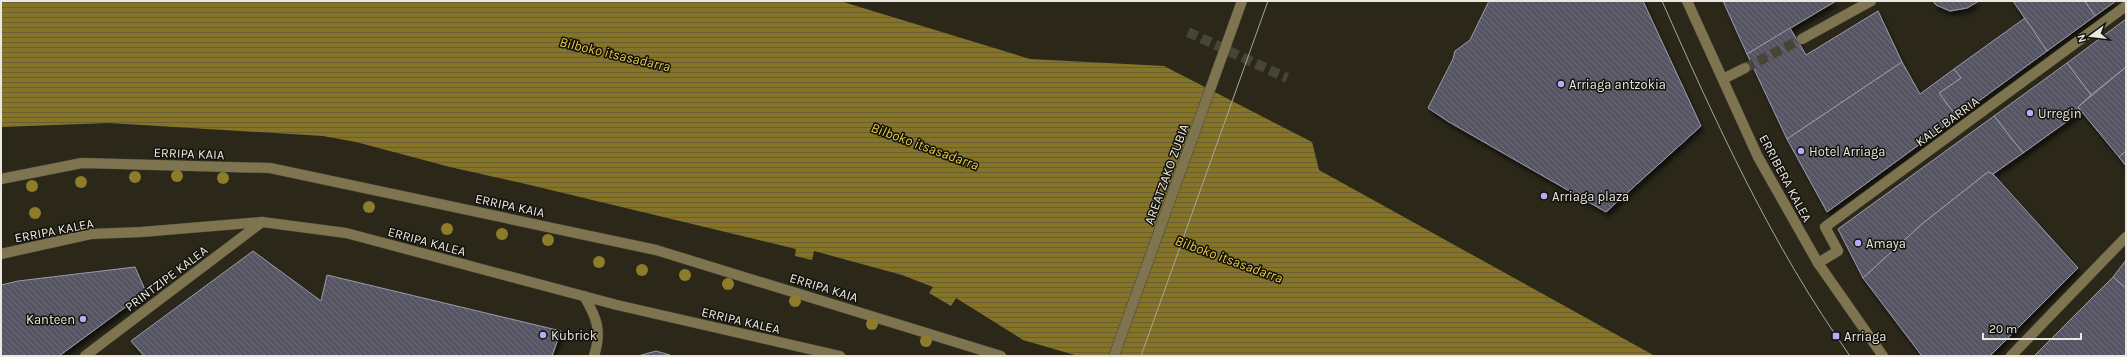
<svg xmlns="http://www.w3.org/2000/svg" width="2127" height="357" viewBox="0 0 2127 357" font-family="Karla,sans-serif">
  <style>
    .water { fill: url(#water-rules) }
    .building { fill: url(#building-back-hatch); stroke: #9c9bac; filter: url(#shadow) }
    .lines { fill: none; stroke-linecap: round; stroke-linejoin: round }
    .minor-tunnel { stroke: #484538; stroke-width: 10; stroke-dasharray: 10 5; stroke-linecap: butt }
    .minor-casing { stroke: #464336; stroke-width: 11 }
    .minor { stroke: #7e7550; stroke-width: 10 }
    .tram { stroke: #a7a59a; stroke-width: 1 }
    .minor-bridge-casing { stroke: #464336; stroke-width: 11; stroke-linecap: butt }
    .minor-bridge { stroke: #7e7550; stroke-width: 10 }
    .tree { fill: #8d7c29 }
    .poi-dot { fill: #b3adf9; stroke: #12110b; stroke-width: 1.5 }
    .labels { text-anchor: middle; stroke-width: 3; stroke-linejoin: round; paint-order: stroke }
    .poi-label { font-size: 13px; fill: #eae8df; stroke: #12110b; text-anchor: start }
    .street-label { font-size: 13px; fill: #eae8df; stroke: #12110b }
    .water-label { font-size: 14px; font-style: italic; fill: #e7c942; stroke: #12110b }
  </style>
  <defs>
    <pattern id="water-rules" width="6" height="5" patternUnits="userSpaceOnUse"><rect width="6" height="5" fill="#857428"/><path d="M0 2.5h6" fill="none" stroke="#695f34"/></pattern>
    <pattern id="building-back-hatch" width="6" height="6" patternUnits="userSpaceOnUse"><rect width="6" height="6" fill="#555463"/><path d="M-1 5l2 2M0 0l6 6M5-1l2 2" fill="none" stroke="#6e6d79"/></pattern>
    <filter id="shadow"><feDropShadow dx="2.5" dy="4.5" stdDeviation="2" flood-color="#0009"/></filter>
  </defs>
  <rect width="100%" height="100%" fill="#2b281a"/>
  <polygon class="water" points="1,1 840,1 1030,59 1164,66 1312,142 1319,170 1655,356 1078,356 1023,340 956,298 951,306 929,293 933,287 902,275 814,251 812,260 795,256 796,249 530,185 450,167 356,142 323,136 109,123 1,127"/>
  <g class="building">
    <polygon points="1489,1 1643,1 1701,126 1606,212 1449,122 1428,108 1453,59 1455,51 1470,40"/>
    <polygon points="1723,1 1836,1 1747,54"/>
    <polygon points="1933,1 1979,1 1967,8 1950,11 1936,5"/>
    <polygon points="2013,1 2085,1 2095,16 2047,51"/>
    <polygon points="2085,1 2116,1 2095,16"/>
    <polygon points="1878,11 1902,62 1787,139 1747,54 1790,28 1806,55"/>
    <polygon points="2025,18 2047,51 1957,117 1939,93 1961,78 1954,69"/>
    <polygon points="2126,19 2126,67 2091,95 2067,63"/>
    <polygon points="1902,62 1920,94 1954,69 1961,78 1939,93 1957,117 1827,212 1787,139"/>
    <polygon points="2067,63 2091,95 2078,107 2080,112 2023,153 1994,116"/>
    <polygon points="2126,67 2126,151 2119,157 2078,107"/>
    <polygon points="1994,116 2023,153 1993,174 1988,172 1922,224 1863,278 1838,229"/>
    <polygon points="2126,151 2126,166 2119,157"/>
    <polygon points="1988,172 1993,174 2078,268 1990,356 1922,356 1863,278 1922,224"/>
    <polygon points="253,251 321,301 327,275 561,331 552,356 144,356 131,341"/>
    <polygon points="2126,260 2126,288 2113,277"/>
    <polygon points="135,267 146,292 59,356 1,356 1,285 18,281"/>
    <polygon points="2113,277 2126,288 2126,356 2034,356"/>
    <polygon points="656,351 670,355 638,356"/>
  </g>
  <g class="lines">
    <g class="minor-tunnel">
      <polyline points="1188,32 1287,78"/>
      <polyline points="1745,68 1802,39"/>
    </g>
    <g class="minor-casing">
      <g id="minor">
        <polyline points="1687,1 1758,157 1818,263 1883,356"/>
        <polyline points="1802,39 1871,1"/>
        <polyline points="1723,79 1745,68"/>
        <polyline points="1,179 82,163 270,168 656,250 1001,356"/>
        <polyline points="1,254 91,234 141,232 262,222 346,233 617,305 840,356"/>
        <polyline points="1818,263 1838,251 1825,227 2126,6"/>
        <path d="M584 296C597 318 602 331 594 356"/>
        <polyline points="85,356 262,222"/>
        <polyline points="2011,356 2126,237"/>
      </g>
    </g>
    <use href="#minor" class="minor"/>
    <g class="tram">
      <path d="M1662 1C1716 123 1772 246 1850 356"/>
      <polyline points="1141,356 1268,1"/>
    </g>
    <g class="minor-bridge-casing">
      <polyline id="minor-bridge" points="1114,356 1242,1"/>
    </g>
    <use href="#minor-bridge" class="minor-bridge"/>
  </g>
  <g class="tree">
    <circle cx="177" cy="176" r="6"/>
    <circle cx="135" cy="177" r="6"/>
    <circle cx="223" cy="178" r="6"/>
    <circle cx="81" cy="182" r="6"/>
    <circle cx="32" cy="186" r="6"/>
    <circle cx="369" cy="207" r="6"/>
    <circle cx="35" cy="213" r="6"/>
    <circle cx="447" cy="229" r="6"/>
    <circle cx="502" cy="234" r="6"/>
    <circle cx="548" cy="240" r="6"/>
    <circle cx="599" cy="262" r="6"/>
    <circle cx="642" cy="270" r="6"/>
    <circle cx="685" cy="275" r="6"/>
    <circle cx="728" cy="284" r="6"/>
    <circle cx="795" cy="301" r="6"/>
    <circle cx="872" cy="324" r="6"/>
    <circle cx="926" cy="341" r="6"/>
  </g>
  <g class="poi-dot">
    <circle cx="1561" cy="84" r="4"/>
    <circle cx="2030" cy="113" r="4"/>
    <circle cx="1801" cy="151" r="4"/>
    <circle cx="1544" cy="196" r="4"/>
    <circle cx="1858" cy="243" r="4"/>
    <circle cx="83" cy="319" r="4"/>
    <circle cx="543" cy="335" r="4"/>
    <rect x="1832" y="332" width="8" height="8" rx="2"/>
  </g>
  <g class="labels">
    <g class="poi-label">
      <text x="1569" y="89">Arriaga antzokia</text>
      <text x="2038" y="118">Urregin</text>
      <text x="1809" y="156">Hotel Arriaga</text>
      <text x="1552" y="201">Arriaga plaza</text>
      <text x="1866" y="248">Amaya</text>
      <text x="75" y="324" text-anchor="end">Kanteen</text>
      <text x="551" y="340">Kubrick</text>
      <text x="1844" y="341">Arriaga</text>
    </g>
    <g class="street-label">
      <text transform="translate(1947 121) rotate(-36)" y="5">KALE BARRIA</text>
      <text transform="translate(189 153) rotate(2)" y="5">ERRIPA KAIA</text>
      <text transform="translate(1166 174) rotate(-70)" y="5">AREATZAKO ZUBIA</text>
      <text transform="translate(1786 178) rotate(62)" y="5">ERRIBERA KALEA</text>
      <text transform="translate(510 205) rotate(12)" y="5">ERRIPA KAIA</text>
      <text transform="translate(54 230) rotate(-11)" y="5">ERRIPA KALEA</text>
      <text transform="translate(427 241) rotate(15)" y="5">ERRIPA KALEA</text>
      <text transform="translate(166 278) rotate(-37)" y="5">PRINTZIPE KALEA</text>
      <text transform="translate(824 287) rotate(17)" y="5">ERRIPA KAIA</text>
      <text transform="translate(741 320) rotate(13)" y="5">ERRIPA KALEA</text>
    </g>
    <g class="water-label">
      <text transform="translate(615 54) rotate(13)" y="5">Bilboko itsasadarra</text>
      <text transform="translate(925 146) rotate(20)" y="5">Bilboko itsasadarra</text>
      <text transform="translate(1229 259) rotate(20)" y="5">Bilboko itsasadarra</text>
    </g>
  </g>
  <rect width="2127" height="357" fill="none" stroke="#eae8df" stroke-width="4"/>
  <g transform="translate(2091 36) rotate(255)" stroke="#12110b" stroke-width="3" paint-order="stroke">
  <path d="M0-3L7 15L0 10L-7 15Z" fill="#eae8df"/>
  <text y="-6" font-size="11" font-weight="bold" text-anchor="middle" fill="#eae8df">N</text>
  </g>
  <path d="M1983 333v6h98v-6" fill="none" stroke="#eae8df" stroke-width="2"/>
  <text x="1989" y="333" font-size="12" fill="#eae8df" stroke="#12110b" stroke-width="3" paint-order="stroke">20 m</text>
</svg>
